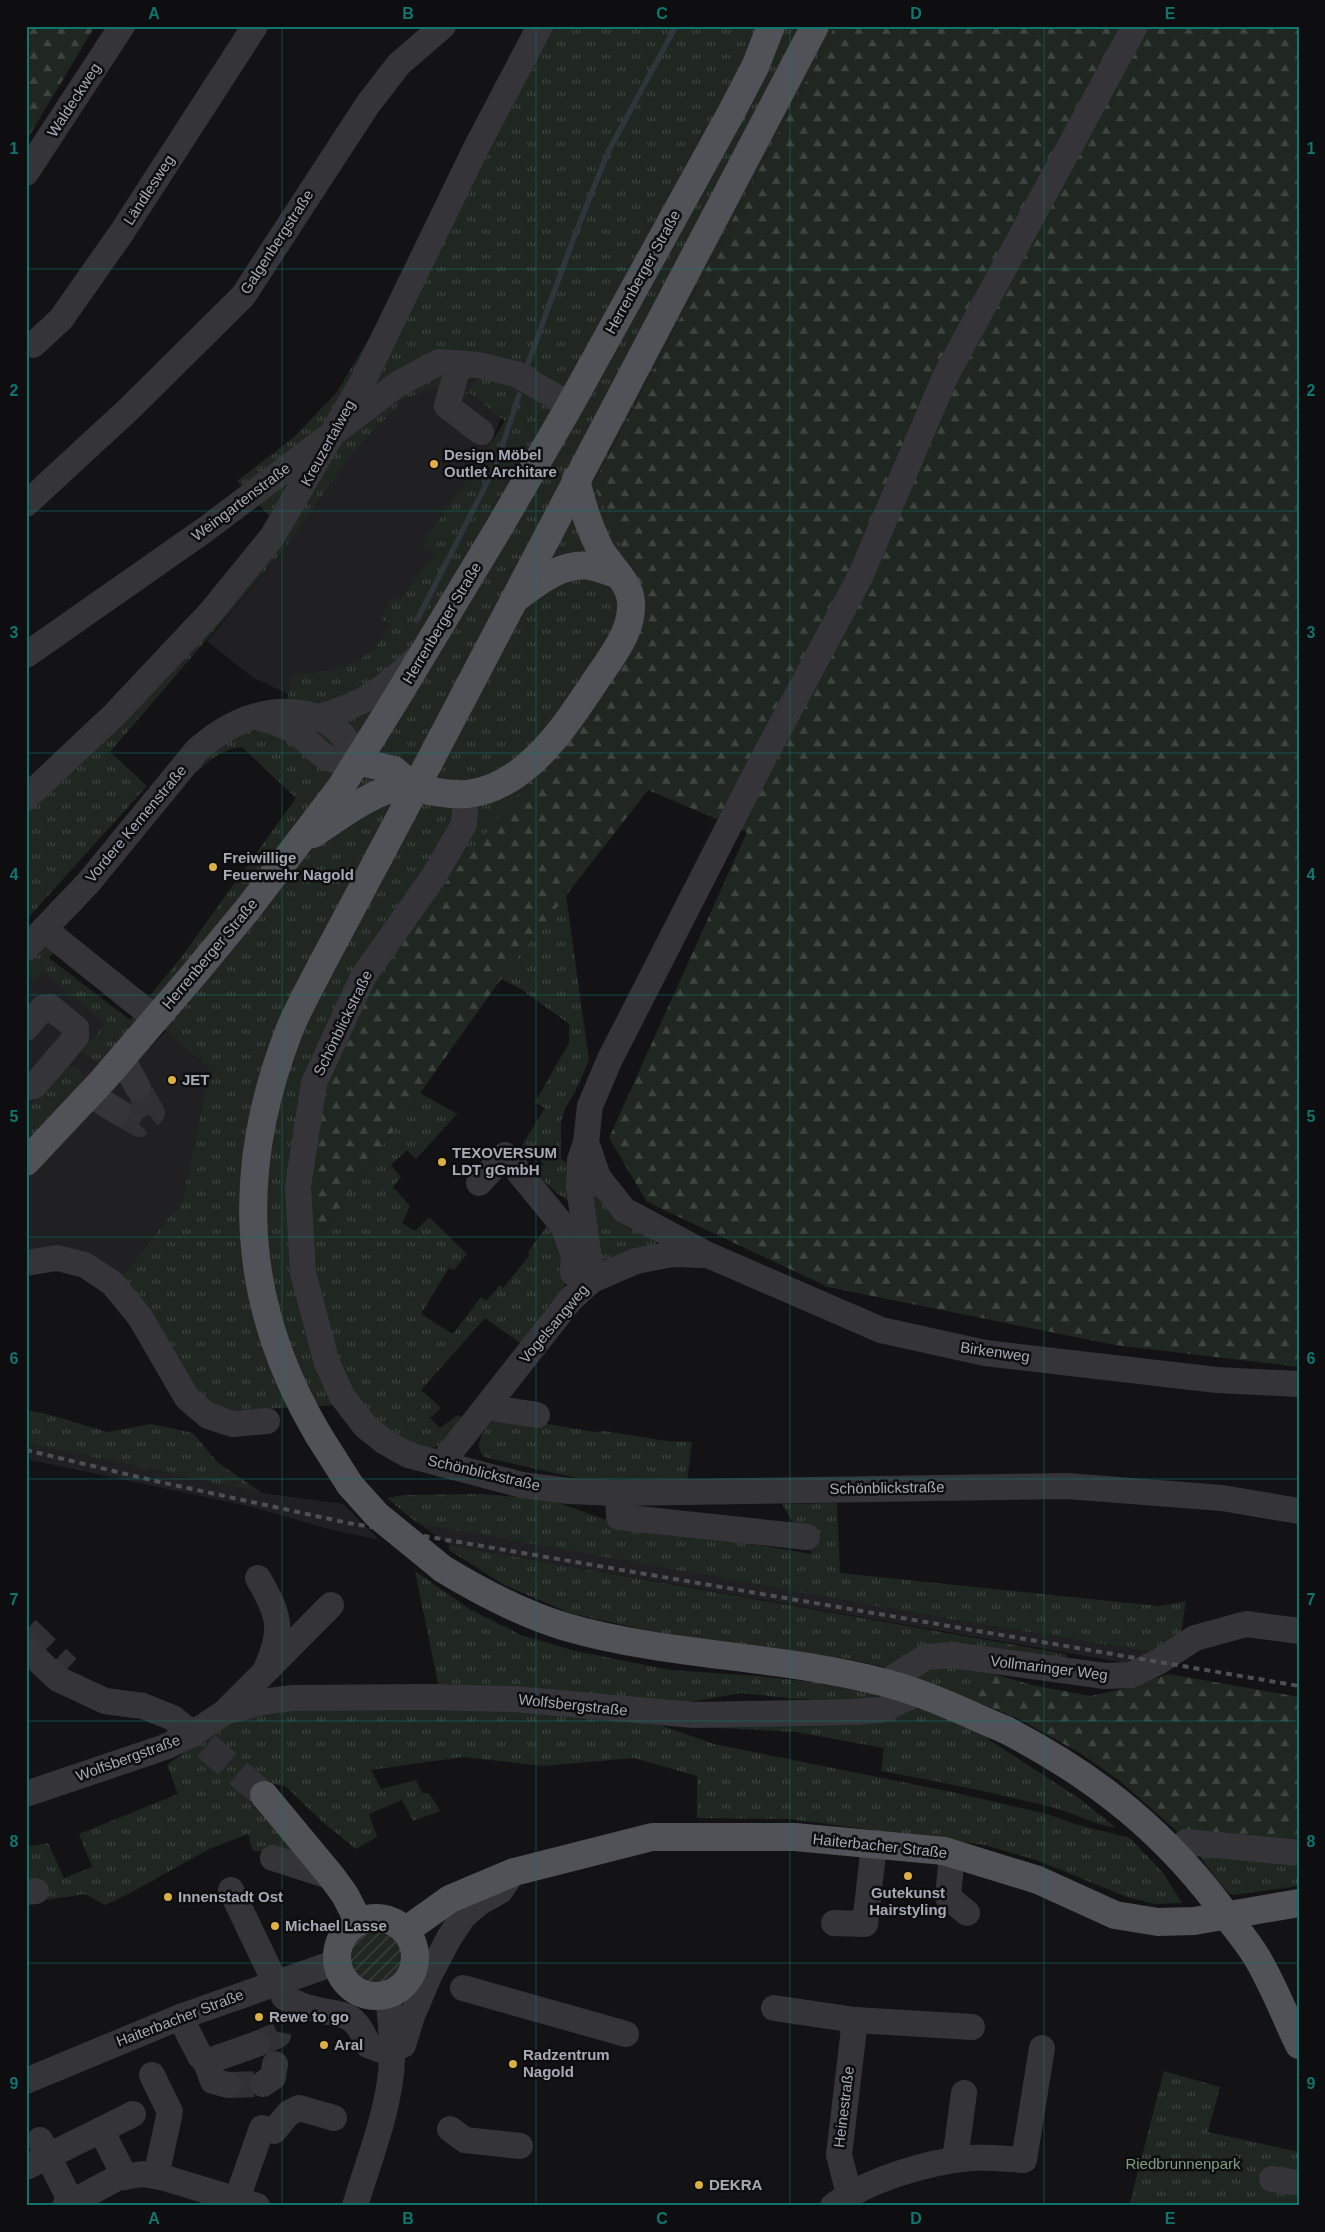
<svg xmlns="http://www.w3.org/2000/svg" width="1325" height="2232" viewBox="0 0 1325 2232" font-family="Arial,sans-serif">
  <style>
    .built { fill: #201f22 }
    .grass { fill: url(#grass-tufts) }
    .forest { fill: url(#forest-firs) }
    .garden { fill: url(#garden-furrows) }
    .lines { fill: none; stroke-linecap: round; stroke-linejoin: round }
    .stream { stroke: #2e353c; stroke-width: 5.5 }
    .minor-tunnel { stroke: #313135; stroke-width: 26; stroke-dasharray: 26 13; stroke-linecap: butt }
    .major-tunnel { stroke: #313135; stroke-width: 28; stroke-dasharray: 28 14; stroke-linecap: butt }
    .minor { stroke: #353539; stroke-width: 26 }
    .major { stroke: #515258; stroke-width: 28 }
    .rail { stroke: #4e4f54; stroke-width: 4; stroke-dasharray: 6 5; stroke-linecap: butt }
    .major-bridge { stroke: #515258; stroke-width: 28 }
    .grid { fill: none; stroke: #0f766e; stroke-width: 1; stroke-opacity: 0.55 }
    .poi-dot { fill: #ddb043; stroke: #0e0e10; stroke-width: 2 }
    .labels { text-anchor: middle; stroke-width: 5; stroke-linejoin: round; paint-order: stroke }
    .street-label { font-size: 15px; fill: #a7aab4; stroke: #0e0e10 }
    .poi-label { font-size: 15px; font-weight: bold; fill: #a7aab4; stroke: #0e0e10; text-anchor: start }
    .park-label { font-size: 15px; fill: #7f9d83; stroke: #0e0e10 }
    .neatline { fill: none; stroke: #0f766e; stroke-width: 2 }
    .grid-label { font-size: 16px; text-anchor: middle; font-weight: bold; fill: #0f766e }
  </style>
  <defs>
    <pattern id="grass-tufts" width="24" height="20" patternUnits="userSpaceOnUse" patternTransform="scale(1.25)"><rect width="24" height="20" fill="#202721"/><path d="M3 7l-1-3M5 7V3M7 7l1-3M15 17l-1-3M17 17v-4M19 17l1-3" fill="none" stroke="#3e443f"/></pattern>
    <pattern id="forest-firs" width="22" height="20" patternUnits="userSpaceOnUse" patternTransform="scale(1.25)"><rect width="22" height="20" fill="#202721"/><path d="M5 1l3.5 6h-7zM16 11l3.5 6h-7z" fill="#3e443f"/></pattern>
    <pattern id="garden-furrows" width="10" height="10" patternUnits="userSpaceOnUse" patternTransform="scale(1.25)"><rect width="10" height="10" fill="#202721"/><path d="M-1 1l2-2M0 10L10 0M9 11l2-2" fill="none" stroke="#3e443f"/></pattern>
  </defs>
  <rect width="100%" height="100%" fill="#131315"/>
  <g class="built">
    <polygon points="479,378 506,405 473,490 400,629 365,671 296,698 252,677 207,641 286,547 351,455 405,398 434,388"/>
    <polygon points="29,957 150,1048 166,1031 210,1070 182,1201 122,1276 26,1253 26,960"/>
    <polygon points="26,1443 262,1493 343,1504 379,1540 328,1529 252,1507 26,1459"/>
    <polygon points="415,1521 949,1619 1151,1652 1132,1664 449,1545"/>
  </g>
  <g class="grass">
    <path d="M528 26H835L593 483 645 594 602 704 511 803 315 1241 420 1093 457 1114 416 1159 407 1150 391 1165 401 1177 393 1187 410 1206 402 1223 415 1231 429 1217 467 1254 454 1270 449 1268 421 1314 453 1334 481 1297 486 1301 500 1285 503 1288 529 1256 528 1252 547 1226 565 1248 567 1275 564 1290 523 1345 485 1318 421 1390 441 1408 430 1418 440 1428 458 1415 463 1419 444 1444 425 1450 395 1440 356 1404 226 1411 201 1399 122 1276 182 1201 210 1070 166 1031 144 1014 99 1064 81 1051 106 1024 42 971 34 981 26 974V966L45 943 56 948 49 958 130 1020 180 959 296 798 242 747C222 749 210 760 195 773 207 752 231 731 257 731 264 730 272 734 279 735L293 675C321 672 351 670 373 649 380 642 386 633 392 625L381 619 394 596 400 600 434 553 421 546 476 467 505 421 469 392 461 400 462 394 478 378 434 388 405 398 351 455 286 547 110 752 147 786 26 920V788L197 620 273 520 237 481 294 437 337 392 395 295Z"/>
    <polygon points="566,895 589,1060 575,1092 565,1109 561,1121 561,1159 568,1165 570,1202 558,1194 528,1167 532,1163 545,1165 522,1145 545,1108 535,1102 569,1043 569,1024 521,989 501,979"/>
    <polygon points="65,1065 73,1066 82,1073 84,1083 26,1147 26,1111"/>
    <path d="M589 1185C600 1199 611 1218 627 1227 637 1232 648 1234 656 1242V1247L608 1263 601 1261Z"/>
    <polygon points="26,1410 43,1413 108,1432 151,1424 193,1433 217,1462 262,1493 26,1443"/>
    <path d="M496 1415 594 1432 604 1431 667 1441 692 1442 687 1482 585 1480 484 1457C471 1442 487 1429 496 1415Z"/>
    <polygon points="480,1494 551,1500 609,1521 812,1554 782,1504 837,1503 840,1573 1159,1606 1186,1601 1181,1634 1151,1652 949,1619 417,1523 387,1498 404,1495"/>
    <polygon points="449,1545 1066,1654 1068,1663 888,1668 849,1659 685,1639 570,1613 504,1585 449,1550"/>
    <polygon points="415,1571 471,1610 521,1635 575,1651 671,1670 758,1676 839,1685 878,1694 875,1699 866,1701 797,1699 741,1693 685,1703 651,1722 714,1744 952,1792 1047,1814 1075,1824 1130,1838 1164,1874 1182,1903 1155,1904 1127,1897 1036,1860 985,1845 790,1819 697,1818 697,1776 634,1758 543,1766 463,1757 371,1770 381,1789 416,1780 422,1793 429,1793 440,1811 413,1821 402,1800 369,1814 377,1837 356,1849 325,1824 285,1786 267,1783 247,1798 263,1812 306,1863 273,1852 253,1851 248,1834 209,1849 132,1892 105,1905 85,1894 47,1900 41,1878 26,1879 26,1847 48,1843 64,1878 92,1867 79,1834 178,1794 167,1765 217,1728 282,1708 440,1693"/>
    <polygon points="928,1663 983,1671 965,1697 908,1676"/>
    <path d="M914 1708 927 1710 986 1734 988 1739 1080 1799 1116 1828C1094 1824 1073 1813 1051 1807 994 1793 938 1781 881 1771L884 1748 795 1732 704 1727Z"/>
    <path d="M1196 1852 1299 1856V1886L1233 1895C1223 1891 1206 1863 1196 1852Z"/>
    <polygon points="1164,2071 1220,2087 1208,2132 1299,2152 1299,2206 1129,2206"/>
  </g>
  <g class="forest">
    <polygon points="26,26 95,26 26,141"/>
    <polygon points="835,26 1299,26 1299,1367 1115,1345 828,1287 647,1202 609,1138 747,832 648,790 501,979 312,1245 319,1113 342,1041 425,908 511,803 602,704 645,594 593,484"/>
    <polygon points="983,1671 1032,1685 1091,1696 1127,1688 1169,1674 1299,1697 1299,1848 1180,1834 1120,1781 1080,1753 1019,1719 965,1697"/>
  </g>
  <circle class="garden" cx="376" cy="1958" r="31"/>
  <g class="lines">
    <g class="stream">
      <polyline points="527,366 576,232 608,152 676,26"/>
      <polyline points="417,620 496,465 519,395"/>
    </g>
    <g class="minor-tunnel">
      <polyline points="117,1111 139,1124 152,1113 138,1088"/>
      <polyline points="257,2044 278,2035 282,2016"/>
      <polyline points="228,2085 263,2084"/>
    </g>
    <g class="major-tunnel">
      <polyline points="26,1630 67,1669"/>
      <polyline points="172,1722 186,1729 264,1795"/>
    </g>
    <g class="minor">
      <polyline points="26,173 122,26"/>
      <polyline points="33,345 61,319 122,232 255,26"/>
      <polyline points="459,363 447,406 481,432"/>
      <polyline points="26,504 130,408 243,296 368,104 399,64 443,26"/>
      <polyline points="26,655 206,529 398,384 439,362 478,365 516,374 570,405"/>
      <path d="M319 717C363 705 383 690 416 659"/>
      <polyline points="466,794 464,824 434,876 363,977 314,1083 298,1186 303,1273 327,1363 342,1396 365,1426 385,1442 408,1455 522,1485 569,1491 618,1493 1067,1486 1222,1498 1299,1511"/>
      <polyline points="26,798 114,715 211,612 272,537 363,381 477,146 540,26"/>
      <polyline points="44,929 156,1019"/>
      <path d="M26 948 88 883 197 750C209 740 220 731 235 724 281 702 339 707 357 761 320 765 320 748 293 730 281 723 269 720 256 717"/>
      <polyline points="26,1028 43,1008 50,1007 76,1028 76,1037 34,1086 26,1088"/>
      <polyline points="122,1058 138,1088"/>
      <polyline points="89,1094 117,1111"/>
      <polyline points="586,1142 598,1177 624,1210 708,1255 881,1330 985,1353 1217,1380 1299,1384"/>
      <polyline points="479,1183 505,1155 564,1227 574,1257 573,1273"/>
      <polyline points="26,1263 57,1258 85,1265 112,1283 140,1317 187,1398 208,1416 233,1424 267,1421"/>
      <polyline points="592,1280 579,1187 580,1160 586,1142 590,1106 609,1061 761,763 860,577 945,377 1135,26"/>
      <polyline points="486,1407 537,1415"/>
      <polyline points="441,1464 571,1299 592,1280 636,1261 673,1254 703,1255"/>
      <polyline points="618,1493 619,1517 807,1537"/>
      <path d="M258 1578C279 1614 284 1628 267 1667"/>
      <polyline points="26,1649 58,1679 105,1701 143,1706 173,1718 192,1734"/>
      <polyline points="885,1683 926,1657 952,1655 1105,1676 1131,1675 1158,1662 1195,1638 1246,1624 1299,1631"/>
      <polyline points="225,1712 261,1702 293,1698 426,1697 514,1699 693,1715 854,1712 881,1710 918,1693"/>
      <polyline points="26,1794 165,1747 192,1734 225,1712 331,1605"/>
      <polyline points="1186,1842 1299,1853"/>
      <polyline points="952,1854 948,1897 967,1913"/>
      <polyline points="273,1858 332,1877"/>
      <polyline points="231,1890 275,1982"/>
      <polyline points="26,1892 36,1891"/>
      <polyline points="834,1923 865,1924 874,1845"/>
      <polyline points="463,1988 626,2034"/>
      <path d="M284 1997C292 2001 301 2006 310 2008 343 2017 353 2008 368 2045L392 2054"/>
      <polyline points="774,2008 855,2020"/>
      <polyline points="180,2017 200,2056 206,2062 257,2044"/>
      <polyline points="392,2047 403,2045 412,2016 429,1976 449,1938 463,1917 479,1903 500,1891 512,1874"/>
      <polyline points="206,2062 213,2081 228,2085"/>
      <polyline points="152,2075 170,2112 156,2176"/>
      <polyline points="26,2081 180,2017 337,1962"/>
      <polyline points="263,2084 273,2077 275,2064"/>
      <polyline points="450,2129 465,2140 520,2146"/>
      <polyline points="101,2130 133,2114"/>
      <polyline points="40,2140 73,2206"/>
      <polyline points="955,2160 964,2093"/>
      <polyline points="26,2167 101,2130 125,2177"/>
      <polyline points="1272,2179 1299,2183"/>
      <polyline points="849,2194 839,2155 855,2020 972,2027"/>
      <polyline points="237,2199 262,2128 274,2131 289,2113 299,2108 334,2118"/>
      <polyline points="65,2206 117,2178 143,2174 165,2178 257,2206"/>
      <path d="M355 2206C369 2159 390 2109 392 2060 393 2038 390 2016 388 1994"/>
      <path d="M833 2206C867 2180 927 2162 970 2158 988 2157 1006 2159 1024 2160L1042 2048"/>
    </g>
    <g class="major">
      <path d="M515 599C537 583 561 562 590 566 599 568 608 571 616 574"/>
      <polyline points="436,749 815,26"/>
      <polyline points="357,761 394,770 413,787"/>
      <path d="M313 834C333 821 369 794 392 789 417 784 441 797 467 794 526 788 566 725 596 680 611 657 633 632 631 602 630 581 608 565 599 547 589 526 581 503 576 479"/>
      <polyline points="26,1162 103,1080 195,973 247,910 341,787 394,702 500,526 570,405 731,113 755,67 771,26"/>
      <path d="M319 1436C241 1305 234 1173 289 1031 298 1008 311 986 322 964 341 928 360 892 379 857"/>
      <path d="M443 1569C481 1592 522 1614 566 1627 670 1657 781 1655 886 1683 928 1694 966 1713 1006 1730"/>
      <polyline points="264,1795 332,1877 345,1895 359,1922"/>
      <circle cx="376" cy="1957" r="39"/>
      <polyline points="405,1931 450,1899 514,1872 652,1837 795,1837 944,1851 1038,1880 1115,1915 1158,1922 1194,1921 1299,1903"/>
    </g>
    <polyline class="rail" points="26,1450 151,1480 348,1523 1299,1686"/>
    <g class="major-bridge">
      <polyline points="379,857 436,749"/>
      <polyline points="319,1436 350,1485 377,1515 443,1569"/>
      <path d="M1006 1730C1097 1777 1169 1835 1229 1919 1238 1931 1248 1943 1256 1956 1273 1984 1285 2016 1299 2045"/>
    </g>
  </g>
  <path class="grid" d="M282 26V2206M536 26V2206M790 26V2206M1044 26V2206M26 269H1299M26 511H1299M26 753H1299M26 995H1299M26 1237H1299M26 1479H1299M26 1721H1299M26 1963H1299"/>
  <g class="poi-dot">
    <circle cx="434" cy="464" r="5"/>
    <circle cx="213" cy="867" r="5"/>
    <circle cx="172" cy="1080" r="5"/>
    <circle cx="442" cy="1162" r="5"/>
    <circle cx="908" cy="1876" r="5"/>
    <circle cx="168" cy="1897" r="5"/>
    <circle cx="275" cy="1926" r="5"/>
    <circle cx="259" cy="2017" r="5"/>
    <circle cx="324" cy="2045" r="5"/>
    <circle cx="513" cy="2064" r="5"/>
    <circle cx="699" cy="2185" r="5"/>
  </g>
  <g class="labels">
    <g class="street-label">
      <text transform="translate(74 100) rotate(-57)" y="5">Waldeckweg</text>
      <text transform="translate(149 190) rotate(-57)" y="5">Ländlesweg</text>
      <text transform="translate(277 242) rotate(-57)" y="5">Galgenbergstraße</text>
      <text transform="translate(643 272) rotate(-61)" y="5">Herrenberger Straße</text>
      <text transform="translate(328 443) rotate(-61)" y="5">Kreuzertalweg</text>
      <text transform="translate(241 502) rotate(-37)" y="5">Weingartenstraße</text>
      <text transform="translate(442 623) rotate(-59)" y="5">Herrenberger Straße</text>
      <text transform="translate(136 824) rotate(-50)" y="5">Vordere Kernenstraße</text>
      <text transform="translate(210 954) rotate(-50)" y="5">Herrenberger Straße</text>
      <text transform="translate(343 1023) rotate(-64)" y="5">Schönblickstraße</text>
      <text transform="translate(554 1324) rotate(-50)" y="5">Vogelsangweg</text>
      <text transform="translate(995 1352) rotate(8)" y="5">Birkenweg</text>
      <text transform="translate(484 1473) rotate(13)" y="5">Schönblickstraße</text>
      <text transform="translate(887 1488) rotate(-1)" y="5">Schönblickstraße</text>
      <text transform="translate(1049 1668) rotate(7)" y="5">Vollmaringer Weg</text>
      <text transform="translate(573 1705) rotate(6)" y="5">Wolfsbergstraße</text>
      <text transform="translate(128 1758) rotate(-20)" y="5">Wolfsbergstraße</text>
      <text transform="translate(880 1846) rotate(6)" y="5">Haiterbacher Straße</text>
      <text transform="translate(180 2018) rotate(-21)" y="5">Haiterbacher Straße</text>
      <text transform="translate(844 2107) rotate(-83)" y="5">Heinestraße</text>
    </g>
    <g class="poi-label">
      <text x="444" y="460">Design Möbel<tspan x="444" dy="17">Outlet Architare</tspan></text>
      <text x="223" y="863">Freiwillige<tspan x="223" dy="17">Feuerwehr Nagold</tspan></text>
      <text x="182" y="1085">JET</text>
      <text x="452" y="1158">TEXOVERSUM<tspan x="452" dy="17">LDT gGmbH</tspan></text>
      <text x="908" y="1898" text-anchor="middle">Gutekunst<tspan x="908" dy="17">Hairstyling</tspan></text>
      <text x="178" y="1902">Innenstadt Ost</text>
      <text x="285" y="1931">Michael Lasse</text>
      <text x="269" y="2022">Rewe to go</text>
      <text x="334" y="2050">Aral</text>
      <text x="523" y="2060">Radzentrum<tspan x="523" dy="17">Nagold</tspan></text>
      <text x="709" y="2190">DEKRA</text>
    </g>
    <g class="park-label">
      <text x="1183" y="2169">Riedbrunnenpark</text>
    </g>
  </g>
  <rect width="1325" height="2232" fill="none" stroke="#0e0e10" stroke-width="55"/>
  <rect x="28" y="28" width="1270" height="2176" class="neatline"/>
  <g class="grid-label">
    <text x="154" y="19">A</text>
    <text x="408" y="19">B</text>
    <text x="662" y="19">C</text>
    <text x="916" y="19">D</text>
    <text x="1170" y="19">E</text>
    <text x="14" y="154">1</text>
    <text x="1311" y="154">1</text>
    <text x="14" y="396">2</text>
    <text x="1311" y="396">2</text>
    <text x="14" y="638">3</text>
    <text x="1311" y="638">3</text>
    <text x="14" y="880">4</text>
    <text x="1311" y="880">4</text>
    <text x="14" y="1122">5</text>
    <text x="1311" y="1122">5</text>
    <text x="14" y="1364">6</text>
    <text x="1311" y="1364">6</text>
    <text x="14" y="1605">7</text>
    <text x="1311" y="1605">7</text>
    <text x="14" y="1847">8</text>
    <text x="1311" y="1847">8</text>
    <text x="14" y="2089">9</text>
    <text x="1311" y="2089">9</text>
    <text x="154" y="2224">A</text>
    <text x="408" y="2224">B</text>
    <text x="662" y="2224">C</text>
    <text x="916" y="2224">D</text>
    <text x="1170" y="2224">E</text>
  </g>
</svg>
